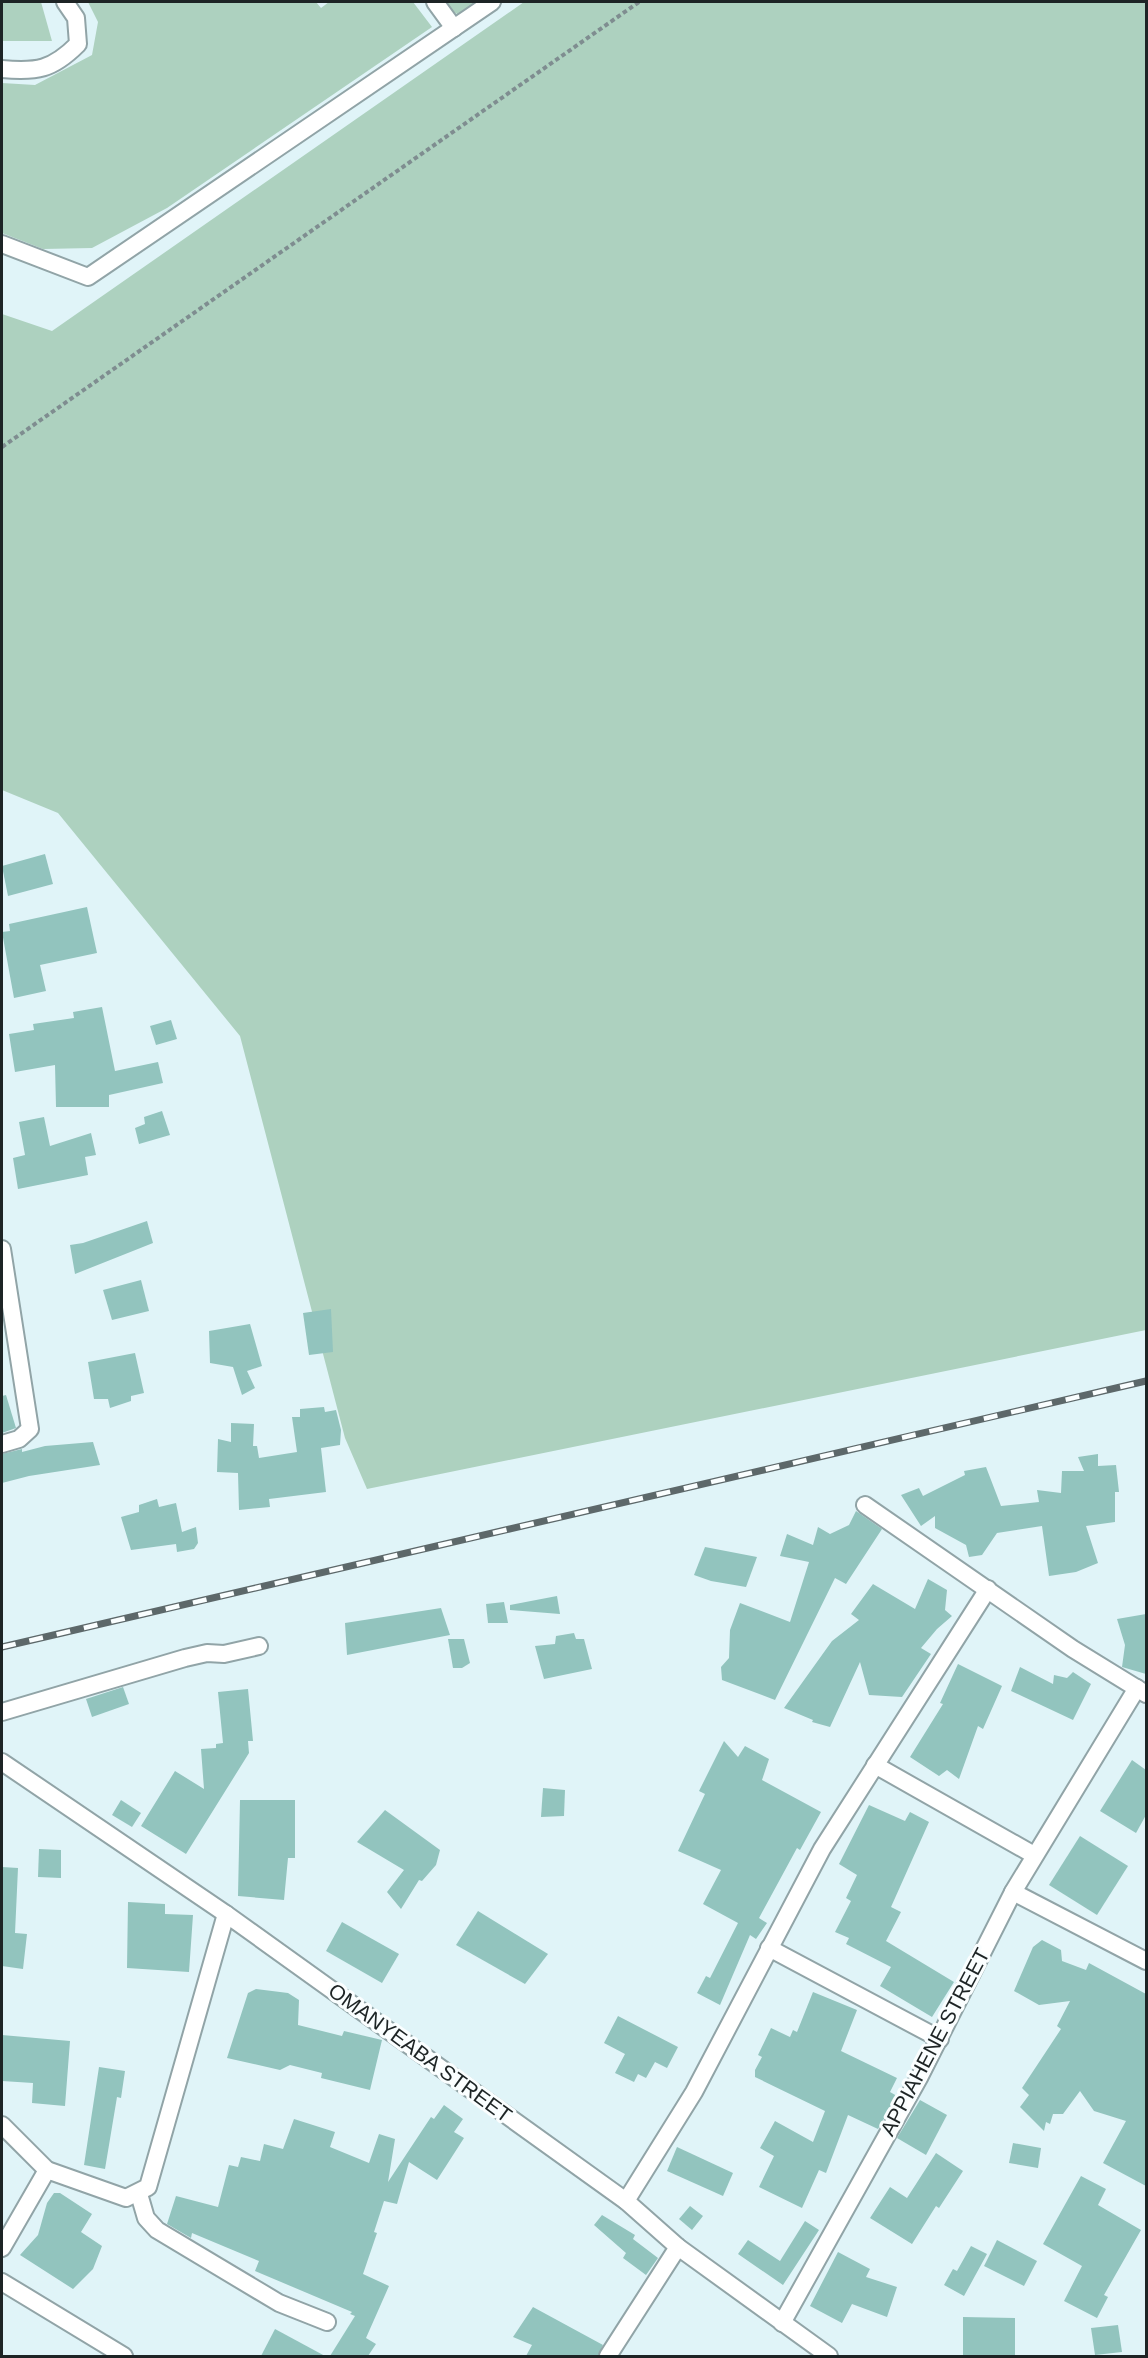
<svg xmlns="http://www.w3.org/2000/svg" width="1148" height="2358" viewBox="0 0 1148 2358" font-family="Arial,sans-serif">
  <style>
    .green { fill: #add1bf }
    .building { fill: #92c4be }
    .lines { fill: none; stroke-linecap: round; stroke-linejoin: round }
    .minor-casing { stroke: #91a4a7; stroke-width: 20 }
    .path { stroke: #7f8d90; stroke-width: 4; stroke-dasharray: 4.5 3; stroke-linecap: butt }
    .minor { stroke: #fff; stroke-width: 16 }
    .rail-casing { stroke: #5d686a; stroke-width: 7 }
    .rail { stroke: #fafeff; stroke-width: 4.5; stroke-dasharray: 14; stroke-linecap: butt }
    .labels { text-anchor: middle; stroke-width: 6; stroke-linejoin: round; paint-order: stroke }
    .street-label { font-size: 21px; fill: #1d2425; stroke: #fafeff }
  </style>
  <rect width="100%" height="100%" fill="#e0f4f8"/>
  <g class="green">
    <polygon points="2,2 41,2 52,41 2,41"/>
    <polygon points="88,2 316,2 321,8 329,2 413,2 432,27 167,208 92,248 43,249 2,233 2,83 35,85 92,55 98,22"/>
    <polygon points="442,2 481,2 461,16 448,9"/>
    <polygon points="524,2 1146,2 1146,1330 367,1489 345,1438 240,1036 58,813 2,790 2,314 52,331"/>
  </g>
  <g class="building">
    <polygon points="45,854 53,884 8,896 2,866"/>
    <polygon points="87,907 97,953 40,965 46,991 14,998 2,932 10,931 9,924"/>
    <polygon points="102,1007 115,1071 158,1062 163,1083 109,1095 109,1107 56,1107 55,1065 15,1072 9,1034 34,1030 33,1024 74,1018 73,1012"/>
    <polygon points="171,1020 177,1039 156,1045 150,1026"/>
    <polygon points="162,1111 170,1135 139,1144 135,1128 145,1124 144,1117"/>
    <polygon points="44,1117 50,1146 91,1133 96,1155 85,1157 88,1175 18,1189 13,1158 25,1155 19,1122"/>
    <polygon points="147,1221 153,1243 75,1274 70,1245 83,1243"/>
    <polygon points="141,1280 149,1311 112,1320 103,1290"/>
    <polygon points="331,1309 333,1352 309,1355 303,1313"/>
    <polygon points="250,1324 262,1366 247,1371 255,1388 242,1395 233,1367 210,1363 209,1331"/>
    <polygon points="135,1353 144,1393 131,1396 131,1401 110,1408 108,1399 94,1399 88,1362"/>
    <polygon points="6,1395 16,1428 2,1433 2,1396"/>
    <polygon points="324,1407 325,1412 336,1410 341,1430 340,1445 321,1448 326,1492 269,1499 270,1507 239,1510 238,1473 217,1472 218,1439 231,1442 231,1423 254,1424 253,1446 257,1446 259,1458 297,1452 292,1417 300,1417 300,1409"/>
    <polygon points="93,1442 100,1465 29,1476 2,1483 2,1454 22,1449 22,1452 45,1446"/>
    <polygon points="1098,1454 1098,1466 1116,1465 1119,1492 1115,1492 1115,1522 1086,1526 1098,1563 1076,1572 1049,1576 1042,1526 997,1533 982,1555 969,1557 966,1545 935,1528 935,1516 921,1526 901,1495 919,1488 923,1496 965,1475 964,1471 986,1467 1001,1506 1039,1502 1037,1490 1061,1493 1062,1471 1084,1471 1078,1457"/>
    <polygon points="157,1499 159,1507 176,1503 182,1532 196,1527 198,1543 194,1549 177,1552 176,1544 131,1550 121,1517 139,1512 139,1505"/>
    <polygon points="856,1511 882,1529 846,1584 835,1578 775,1700 722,1680 721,1667 729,1658 730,1630 740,1603 790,1622 809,1562 780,1556 787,1534 813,1545 818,1527 830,1534 849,1525"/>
    <polygon points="705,1547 757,1557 746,1587 711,1581 694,1575"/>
    <polygon points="928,1579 947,1590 945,1610 952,1616 937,1629 921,1648 931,1654 902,1697 869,1695 860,1662 830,1727 812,1722 813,1720 784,1708 832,1641 859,1620 851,1614 873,1584 915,1609"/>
    <polygon points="557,1596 560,1614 510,1610 510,1605"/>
    <polygon points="504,1602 508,1623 488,1623 486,1604"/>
    <polygon points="441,1608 450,1635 347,1655 345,1623"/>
    <polygon points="1146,1614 1146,1674 1122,1667 1125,1645 1117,1619"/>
    <polygon points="574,1633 576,1639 584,1639 592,1669 544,1679 535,1646 555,1644 556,1636"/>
    <polygon points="448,1639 464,1639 470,1663 462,1668 453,1668"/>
    <polygon points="958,1664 1002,1686 983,1729 978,1726 959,1779 947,1770 939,1776 910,1757 943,1704 940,1703"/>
    <polygon points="1020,1667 1053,1684 1054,1675 1067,1678 1073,1672 1091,1684 1073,1720 1011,1691"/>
    <polygon points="123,1687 129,1704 92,1717 86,1699"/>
    <polygon points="248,1689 253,1741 248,1741 249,1753 186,1854 141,1826 175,1771 204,1789 201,1749 216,1748 216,1744 223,1743 218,1692"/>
    <polygon points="724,1741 738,1757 745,1746 769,1759 762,1780 821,1812 800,1850 797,1848 759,1918 767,1923 756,1939 750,1935 720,2005 697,1993 706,1976 710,1978 738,1923 703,1904 721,1870 678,1851 705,1794 699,1791"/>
    <polygon points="1132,1760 1146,1770 1146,1815 1136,1833 1100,1811"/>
    <polygon points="543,1788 565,1790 564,1816 541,1817"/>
    <polygon points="121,1800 141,1813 132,1827 112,1815"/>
    <polygon points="240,1800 295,1800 295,1858 288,1858 284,1900 238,1896"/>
    <polygon points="869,1805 905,1821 910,1812 929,1822 891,1907 901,1912 886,1941 954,1982 932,2017 880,1986 891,1967 846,1944 849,1938 835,1932 851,1901 846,1898 857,1875 839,1864"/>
    <polygon points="385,1810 440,1850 436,1865 422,1881 419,1880 401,1909 387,1892 404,1870 357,1842"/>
    <polygon points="1080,1836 1128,1866 1097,1915 1049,1885"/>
    <polygon points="39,1849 61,1850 61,1878 38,1877"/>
    <polygon points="2,1867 18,1868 15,1933 27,1934 23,1969 2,1966"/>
    <polygon points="128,1902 165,1904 165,1914 193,1915 189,1972 127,1968"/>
    <polygon points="478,1911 548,1954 525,1984 456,1945"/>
    <polygon points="342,1922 399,1954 382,1983 326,1951"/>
    <polygon points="1042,1940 1061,1950 1062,1961 1086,1970 1089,1963 1146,1994 1146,2186 1103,2163 1126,2121 1094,2111 1080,2091 1063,2114 1053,2114 1050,2124 1046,2122 1044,2131 1020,2107 1029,2095 1022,2088 1061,2029 1057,2026 1070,2001 1039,2005 1014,1991 1033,1947"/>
    <polygon points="256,1989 288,1993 299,2000 298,2025 342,2036 344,2031 382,2040 370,2090 321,2078 322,2073 290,2065 280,2070 227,2058 248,1993"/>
    <polygon points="813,1992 857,2010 841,2051 897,2078 890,2092 897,2096 878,2129 848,2115 826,2173 819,2170 802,2208 759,2187 774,2156 760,2148 775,2121 813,2142 825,2111 755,2077 755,2070 762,2057 758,2055 771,2028 790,2037 793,2030 797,2032"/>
    <polygon points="618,2016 678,2047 667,2068 655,2062 646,2078 638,2074 634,2082 615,2073 625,2054 604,2043"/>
    <polygon points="2,2035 70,2041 65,2106 32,2103 33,2083 2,2081"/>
    <polygon points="99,2067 125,2071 121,2098 117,2097 105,2169 84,2165"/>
    <polygon points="920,2100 947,2115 926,2155 897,2138"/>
    <polygon points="444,2105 463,2119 454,2132 464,2138 437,2180 409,2162 397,2204 384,2201 374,2232 377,2233 363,2274 389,2286 366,2338 376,2344 368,2356 330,2356 355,2316 350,2314 352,2312 255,2271 259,2261 192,2233 191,2238 167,2224 176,2196 218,2207 229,2165 238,2167 241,2157 260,2161 264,2144 283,2149 294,2119 335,2132 330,2147 369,2163 379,2134 395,2139 388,2182 431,2117 434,2119"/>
    <polygon points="1013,2143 1041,2148 1038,2168 1009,2163"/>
    <polygon points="677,2147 733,2173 723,2196 667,2171"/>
    <polygon points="936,2153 963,2171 939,2208 936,2206 912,2244 870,2218 890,2187 907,2198"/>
    <polygon points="1081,2176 1106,2189 1098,2205 1141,2230 1104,2295 1108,2297 1097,2318 1064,2301 1082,2266 1043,2244"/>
    <polygon points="54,2193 60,2193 92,2214 81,2232 102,2246 93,2269 73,2289 20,2255 38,2235 47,2203"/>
    <polygon points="690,2206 703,2216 692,2230 679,2219"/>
    <polygon points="602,2215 635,2235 633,2239 658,2258 646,2275 623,2258 626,2253 594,2225"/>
    <polygon points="805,2221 819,2230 783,2285 738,2254 748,2240 780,2261"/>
    <polygon points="997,2240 1037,2261 1024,2286 984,2266"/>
    <polygon points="971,2246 987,2254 964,2296 944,2285 953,2269 957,2271"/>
    <polygon points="838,2252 870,2269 866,2277 897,2287 887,2317 852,2304 842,2323 810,2306"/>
    <polygon points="533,2307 603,2345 598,2356 526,2356 532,2345 513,2337"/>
    <polygon points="963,2317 1015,2318 1015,2356 963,2356"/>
    <polygon points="1118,2325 1122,2352 1095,2355 1091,2328"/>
    <polygon points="275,2329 325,2356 261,2356"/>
  </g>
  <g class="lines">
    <g class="minor-casing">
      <g id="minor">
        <polyline points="435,2 454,28"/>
        <path d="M2 69C37 72 52 70 78 44L76 18 65 2"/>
        <polyline points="2,244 88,277 492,2"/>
        <polyline points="2,1249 30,1429 19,1439 2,1444"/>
        <polyline points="865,1505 1073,1649 1146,1694"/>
        <polyline points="2,1712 185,1658 207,1653 224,1654 259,1646"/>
        <polyline points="2,1762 226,1914 626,2201 678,2247 829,2356"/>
        <polyline points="875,1765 1034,1855"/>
        <polyline points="1013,1892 1137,1688"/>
        <polyline points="769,1948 940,2039"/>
        <polyline points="2,2125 47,2170 126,2198 148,2187 226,1914"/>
        <polyline points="139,2194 146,2218 157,2230 279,2303 327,2322"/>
        <polyline points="626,2201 694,2092 822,1849 988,1589"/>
        <polyline points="2,2248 47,2170"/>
        <polyline points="2,2282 124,2356"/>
        <polyline points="782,2323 920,2076 1013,1892 1146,1961"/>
        <polyline points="608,2356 678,2247"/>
      </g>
    </g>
    <polyline class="path" points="2,447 639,2"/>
    <use href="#minor" class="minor"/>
    <g class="rail-casing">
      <polyline id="rail" points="2,1647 1146,1381"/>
    </g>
    <use href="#rail" class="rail"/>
  </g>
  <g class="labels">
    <g class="street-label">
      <text transform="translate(935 2042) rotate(-62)" y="7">APPIAHENE STREET</text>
      <text transform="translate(420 2053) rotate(36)" y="7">OMANYEABA STREET</text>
    </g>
  </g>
  <rect width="1148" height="2358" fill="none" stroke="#1d2425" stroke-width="6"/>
</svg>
